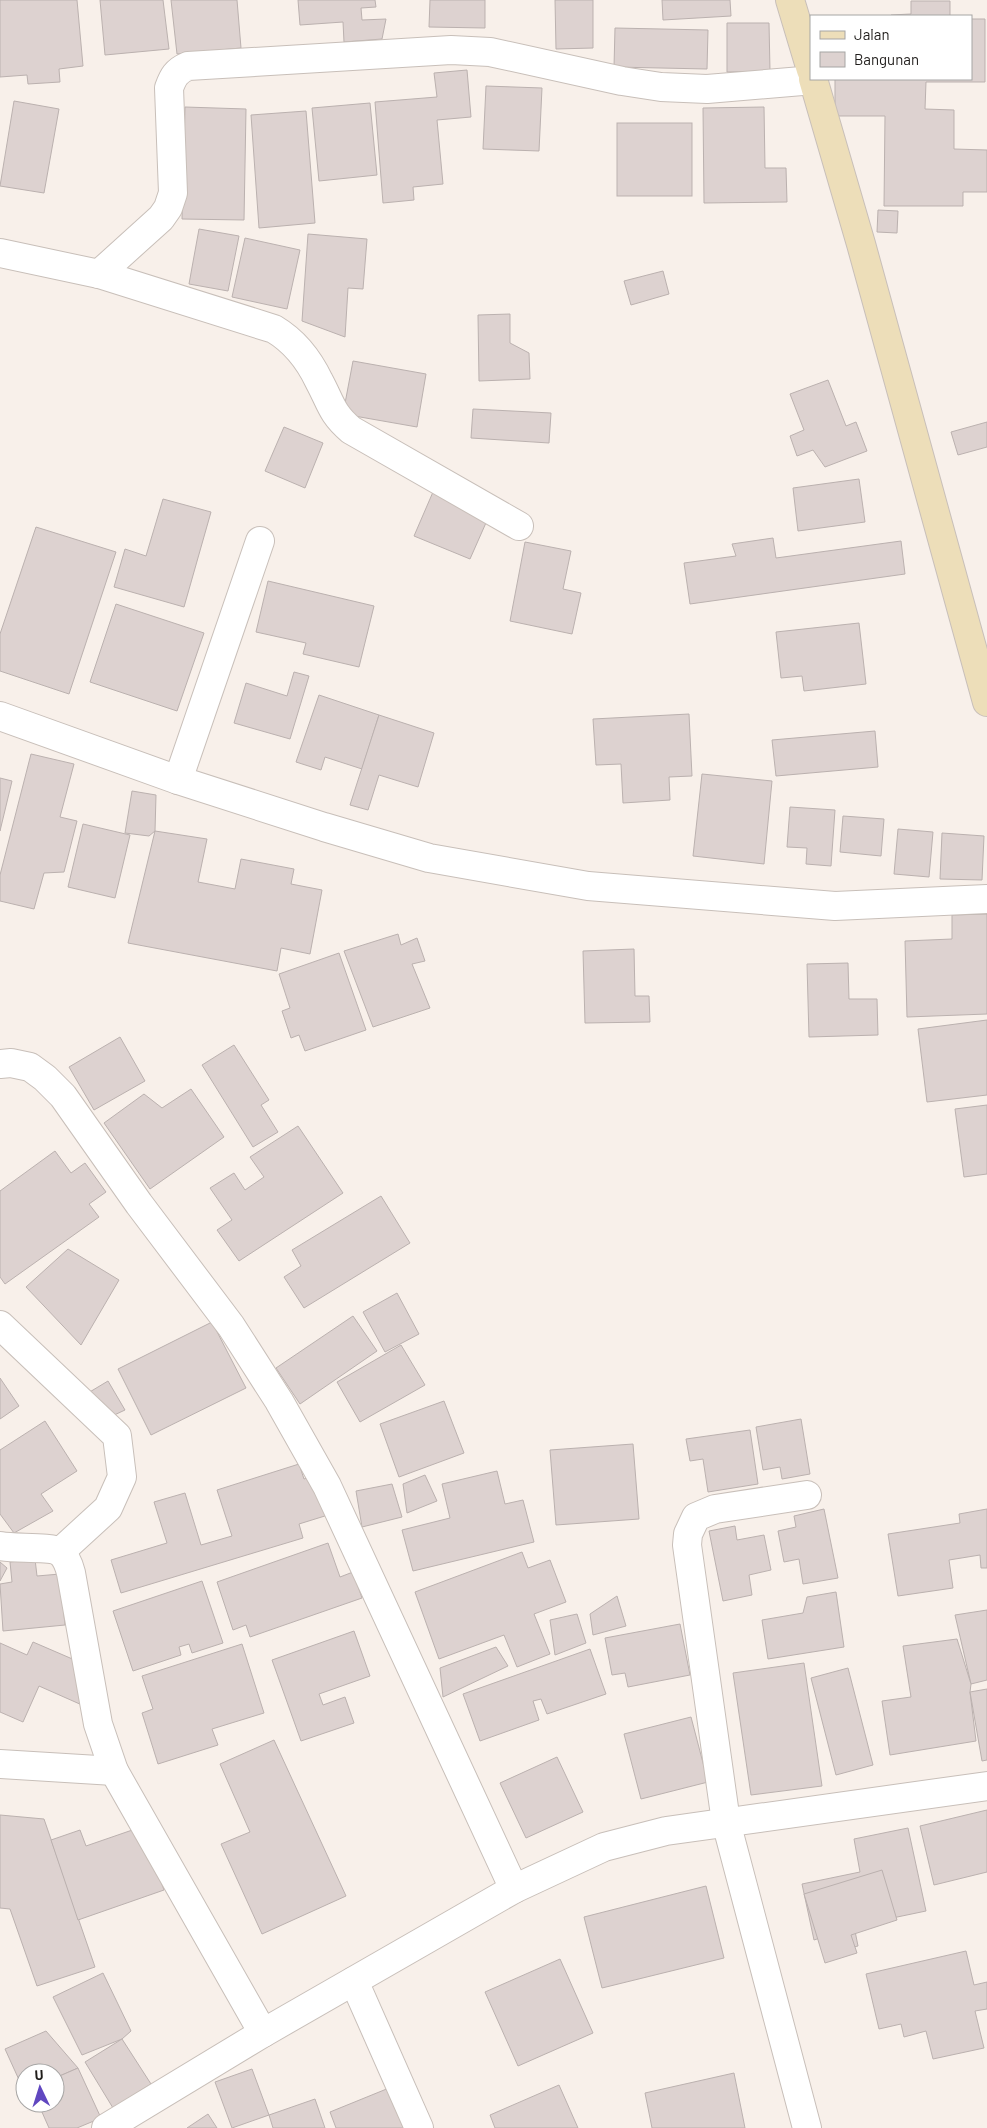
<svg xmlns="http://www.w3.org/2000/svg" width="987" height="2128" viewBox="0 0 987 2128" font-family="Barlow,sans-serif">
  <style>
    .building { fill: #ddd2d0; stroke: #bbb1af }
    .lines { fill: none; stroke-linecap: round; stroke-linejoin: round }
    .street-casing { stroke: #c8bfb9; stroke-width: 30 }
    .secondary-casing { stroke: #c8bfb9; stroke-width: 30 }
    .street { stroke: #fff; stroke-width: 28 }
    .secondary { stroke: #eddeb9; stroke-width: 28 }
  </style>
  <rect width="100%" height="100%" fill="#f8f0ea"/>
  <g class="building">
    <polygon points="0,0 77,0 83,66 59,69 60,82 28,84 27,75 0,77"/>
    <polygon points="100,0 163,0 169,49 105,55"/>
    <polygon points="171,0 237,0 241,48 177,54"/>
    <polygon points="298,0 375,0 376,7 361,8 362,20 386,19 382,39 344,42 343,22 300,25"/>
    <polygon points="430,0 485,0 485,28 429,27"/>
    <polygon points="555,0 593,0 593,48 556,49"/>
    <polygon points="662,0 730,0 731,16 663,20"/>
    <polygon points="911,1 950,1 950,16 891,16 891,15 911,14"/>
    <polygon points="971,19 985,19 985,82 926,82 925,109 954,110 954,149 987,150 987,192 963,192 963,206 884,206 885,116 835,116 835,79 971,79"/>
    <polygon points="727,23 769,23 770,71 727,72"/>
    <polygon points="615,28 708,30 707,69 614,67"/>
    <polygon points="467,70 471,117 437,120 443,184 413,187 414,200 383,203 375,102 437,97 434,73"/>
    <polygon points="486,86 542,88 539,151 483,149"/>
    <polygon points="14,101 59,109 44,193 0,186"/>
    <polygon points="370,103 377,175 319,181 312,108"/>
    <polygon points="185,107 246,109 244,220 182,219"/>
    <polygon points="764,107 765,168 786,168 787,202 704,203 703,108"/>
    <polygon points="306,111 315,223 259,228 251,115"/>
    <rect x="617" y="123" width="75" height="73"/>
    <polygon points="878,210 898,211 897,233 877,232"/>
    <polygon points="199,229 239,236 228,291 189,284"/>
    <polygon points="308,234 367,239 363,289 348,288 345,337 302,321"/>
    <polygon points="245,238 300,250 287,309 232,297"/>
    <polygon points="663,271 669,294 631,305 624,281"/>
    <polygon points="510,314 510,343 529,353 530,379 479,381 478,315"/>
    <polygon points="353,361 426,374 417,427 343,414"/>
    <polygon points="828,380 846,426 856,422 867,451 825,467 813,450 797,456 790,436 804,430 790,394"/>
    <polygon points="473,409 551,413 549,443 471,438"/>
    <polygon points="987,422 987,447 958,455 951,432"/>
    <polygon points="284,427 323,443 305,488 265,471"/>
    <polygon points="859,479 865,522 798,531 793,488"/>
    <polygon points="433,492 489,516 470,559 414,536"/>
    <polygon points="163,499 211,512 184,607 114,587 125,549 146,556"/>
    <polygon points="36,527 116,552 69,694 0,671 0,634"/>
    <polygon points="773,538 776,558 901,541 905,574 690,604 684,563 736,556 732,544"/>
    <polygon points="525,542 571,551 563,589 581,593 572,634 510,621"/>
    <polygon points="268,581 374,606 359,667 303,654 306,643 256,632"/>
    <polygon points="116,604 204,633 177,711 90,682"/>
    <polygon points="859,623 866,684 804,691 802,676 781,678 776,632"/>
    <polygon points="294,672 309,676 290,739 234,723 246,683 287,696"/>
    <polygon points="319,695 379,715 362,769 325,757 321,770 296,762"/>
    <polygon points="689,714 692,776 669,777 670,800 623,803 621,764 596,765 593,719"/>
    <polygon points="379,715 434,733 418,787 379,775 368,810 350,805"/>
    <polygon points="875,731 878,767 776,776 772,740"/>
    <polygon points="31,754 74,764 60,817 77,821 64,872 44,873 34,909 0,901 0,875"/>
    <polygon points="702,774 772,781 764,864 693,856"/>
    <polygon points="0,778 12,781 0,831"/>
    <polygon points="132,791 156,795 155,831 149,836 125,833"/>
    <polygon points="790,807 835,810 831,866 806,864 807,848 787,847"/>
    <polygon points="843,816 884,819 881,856 840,852"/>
    <polygon points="83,824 130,835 115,898 68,887"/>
    <polygon points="898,829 933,832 929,877 894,874"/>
    <polygon points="155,831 207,839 198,882 235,889 241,859 294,869 291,884 322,890 310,954 281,948 277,971 128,943"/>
    <polygon points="942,833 984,836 982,880 940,879"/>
    <polygon points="987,914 987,1014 907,1017 905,941 952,939 952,915"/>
    <polygon points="398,934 401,945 417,938 425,961 412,964 430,1008 373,1027 344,951"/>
    <polygon points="634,949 635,996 649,996 650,1022 585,1023 583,951"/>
    <polygon points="339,953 366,1030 305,1051 299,1035 291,1038 282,1011 290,1008 279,974"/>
    <polygon points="848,963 849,999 877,999 878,1035 809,1037 807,964"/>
    <polygon points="987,1020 987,1095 927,1102 918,1029"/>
    <polygon points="120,1037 145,1081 94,1110 69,1067"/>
    <polygon points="234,1045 269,1100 261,1105 278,1132 253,1147 202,1065"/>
    <polygon points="191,1089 224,1137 150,1189 104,1123 144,1094 162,1108"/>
    <polygon points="987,1105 987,1174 964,1177 955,1109"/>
    <polygon points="298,1126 343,1193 239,1261 217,1230 232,1220 210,1188 234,1173 245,1190 264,1177 250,1157"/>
    <polygon points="55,1151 71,1173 85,1163 106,1192 89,1204 99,1217 5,1284 0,1277 0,1191"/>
    <polygon points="381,1196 410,1243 304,1308 284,1277 301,1266 292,1250"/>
    <polygon points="68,1249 119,1280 81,1345 26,1287"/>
    <polygon points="397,1293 419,1334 385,1352 363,1312"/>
    <polygon points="353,1316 377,1351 300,1404 276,1368"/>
    <polygon points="212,1322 246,1388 151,1435 118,1369"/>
    <polygon points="401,1345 425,1385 360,1422 337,1382"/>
    <polygon points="0,1378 19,1406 0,1419"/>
    <polygon points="108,1381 125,1410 110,1417 88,1393"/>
    <polygon points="444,1401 464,1453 399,1477 380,1424"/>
    <polygon points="801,1419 810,1474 782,1479 780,1467 763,1470 756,1427"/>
    <polygon points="45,1421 77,1471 41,1494 53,1511 14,1533 0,1514 0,1450"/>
    <polygon points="750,1430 758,1484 708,1492 703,1459 690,1461 686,1439"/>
    <polygon points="633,1444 639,1519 556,1525 550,1450"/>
    <polygon points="299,1464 304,1479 316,1475 328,1515 299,1524 303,1538 121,1593 111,1560 167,1543 154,1502 185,1493 201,1545 232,1536 217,1490"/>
    <polygon points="497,1471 505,1504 523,1500 534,1542 413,1571 402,1530 450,1518 442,1484"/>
    <polygon points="425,1475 437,1501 407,1513 403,1484"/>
    <polygon points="392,1484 402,1517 362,1527 356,1491"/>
    <polygon points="824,1509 838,1578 803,1584 799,1559 784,1562 778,1531 796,1527 794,1516"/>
    <polygon points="987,1509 987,1568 981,1568 980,1555 949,1560 953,1588 898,1596 888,1534 960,1523 959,1514"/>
    <polygon points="735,1526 737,1540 764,1535 771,1570 749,1575 752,1595 723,1601 709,1531"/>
    <polygon points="328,1543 340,1577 353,1572 362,1598 250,1637 246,1625 233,1630 217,1582"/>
    <polygon points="522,1552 528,1568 550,1560 566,1602 534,1614 550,1654 517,1667 504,1635 439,1659 415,1592"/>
    <polygon points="35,1559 37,1576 60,1574 65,1625 3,1631 0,1584 12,1582 10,1562"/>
    <polygon points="0,1562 7,1568 0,1581"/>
    <polygon points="202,1581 223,1643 192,1653 189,1644 179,1647 181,1655 133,1671 113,1611"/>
    <polygon points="836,1592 844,1647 768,1659 762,1620 803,1613 807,1597"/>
    <polygon points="617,1596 626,1626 593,1635 590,1614"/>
    <polygon points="987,1610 987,1680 971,1684 955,1615"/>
    <polygon points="577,1614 586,1643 555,1655 550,1620"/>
    <polygon points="680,1624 690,1675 628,1687 625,1673 612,1675 605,1638"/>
    <polygon points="354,1631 370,1676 319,1694 323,1705 345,1697 354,1723 301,1741 272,1660"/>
    <polygon points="957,1639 971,1684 970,1692 976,1741 890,1755 882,1701 911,1697 903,1646"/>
    <polygon points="33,1642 84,1664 82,1705 39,1686 23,1722 0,1712 0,1643 27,1655"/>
    <polygon points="242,1644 264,1713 212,1729 218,1745 158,1764 142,1713 153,1709 142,1676"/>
    <polygon points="496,1647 508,1666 443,1697 440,1668"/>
    <polygon points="590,1649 606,1694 547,1714 541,1699 533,1701 539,1720 480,1741 463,1694"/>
    <polygon points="804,1663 822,1786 751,1795 733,1673"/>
    <polygon points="848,1668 873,1765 836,1775 811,1678"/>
    <polygon points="987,1689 987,1760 982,1761 970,1692"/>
    <polygon points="691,1717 708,1782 641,1799 624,1734"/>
    <polygon points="274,1740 346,1896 262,1934 221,1844 250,1832 220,1764"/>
    <polygon points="557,1757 583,1812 526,1838 500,1783"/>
    <polygon points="987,1810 987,1872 934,1885 920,1826"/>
    <polygon points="0,1815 44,1819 95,1967 37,1986 10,1909 0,1908"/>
    <polygon points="141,1827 164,1890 78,1920 51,1840 80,1830 86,1846"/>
    <polygon points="908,1828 926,1911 854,1926 858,1946 826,1953 823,1937 814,1940 802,1884 860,1872 854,1839"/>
    <polygon points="882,1870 897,1920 851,1935 857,1953 825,1963 804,1894"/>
    <polygon points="706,1886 724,1958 602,1988 584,1917"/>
    <polygon points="966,1951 974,1985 987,1982 987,2009 975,2011 984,2048 933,2059 926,2031 904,2037 901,2024 879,2029 866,1974"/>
    <polygon points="560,1959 593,2033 518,2066 485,1992"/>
    <polygon points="103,1973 131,2031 122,2039 82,2055 53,1997"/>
    <polygon points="46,2031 78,2068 55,2078 55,2073 25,2073 25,2093 5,2049"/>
    <polygon points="122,2039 151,2084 113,2108 85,2062"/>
    <polygon points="78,2068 101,2118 77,2128 49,2128 38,2103 55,2103 55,2078"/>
    <polygon points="252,2069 269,2115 232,2128 215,2082"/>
    <polygon points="734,2073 745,2128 652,2128 645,2093"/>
    <polygon points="559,2085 578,2128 495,2128 490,2115"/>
    <polygon points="389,2088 405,2128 336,2128 330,2112"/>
    <polygon points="315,2099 325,2128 273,2128 269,2115"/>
    <polygon points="208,2114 217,2128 187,2128"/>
  </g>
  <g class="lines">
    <g class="street-casing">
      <g id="street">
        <path d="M0 253 99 274 274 329C294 341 309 360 319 381 331 403 331 413 351 430L519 526"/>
        <path d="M99 274 161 218 168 208 173 193 169 88C173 77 176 71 188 66L451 50 490 52 622 81 661 87 707 89 814 80"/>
        <polyline points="0,716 178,780 324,827 429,858 588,886 835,906 987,899"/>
        <polyline points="178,780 260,541"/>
        <polyline points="0,1064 11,1063 30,1067 45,1078 63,1096 139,1204 231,1326 279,1401 327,1486 514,1889"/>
        <polyline points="0,1325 117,1436 122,1477 108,1508 60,1552"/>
        <polyline points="807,1495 715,1509 696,1517 688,1534 687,1545 726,1822 807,2128"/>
        <path d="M0 1546C14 1549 51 1546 60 1552 66 1557 69 1565 71 1573L98 1724 114 1771 263 2033"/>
        <polyline points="0,1764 114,1771"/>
        <polyline points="354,1981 419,2128"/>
        <polyline points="106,2128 263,2033 514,1889 604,1847 666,1831 987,1786"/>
      </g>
    </g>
    <g class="secondary-casing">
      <g id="secondary">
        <polyline points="790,0 811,70"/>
        <polyline points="813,79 861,244 987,702"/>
      </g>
    </g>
    <use href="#street" class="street"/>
    <use href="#secondary" class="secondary"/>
  </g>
  <rect x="810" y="15" width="162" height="65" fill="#ffffff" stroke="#a6a5a4"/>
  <rect x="820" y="31" width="25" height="8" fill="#eddeb9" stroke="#a6a5a4"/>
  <text x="854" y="40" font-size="15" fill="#201d1b">Jalan</text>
  <rect x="820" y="52" width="25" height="15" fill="#ddd2d0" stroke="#a6a5a4"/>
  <text x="854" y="65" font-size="15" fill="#201d1b">Bangunan</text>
  <g transform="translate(40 2088) rotate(356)"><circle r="24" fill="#ffffff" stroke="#a6a5a4"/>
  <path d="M0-4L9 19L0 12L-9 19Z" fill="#6047c0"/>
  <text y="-8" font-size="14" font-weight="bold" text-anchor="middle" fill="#201d1b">U</text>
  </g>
</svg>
